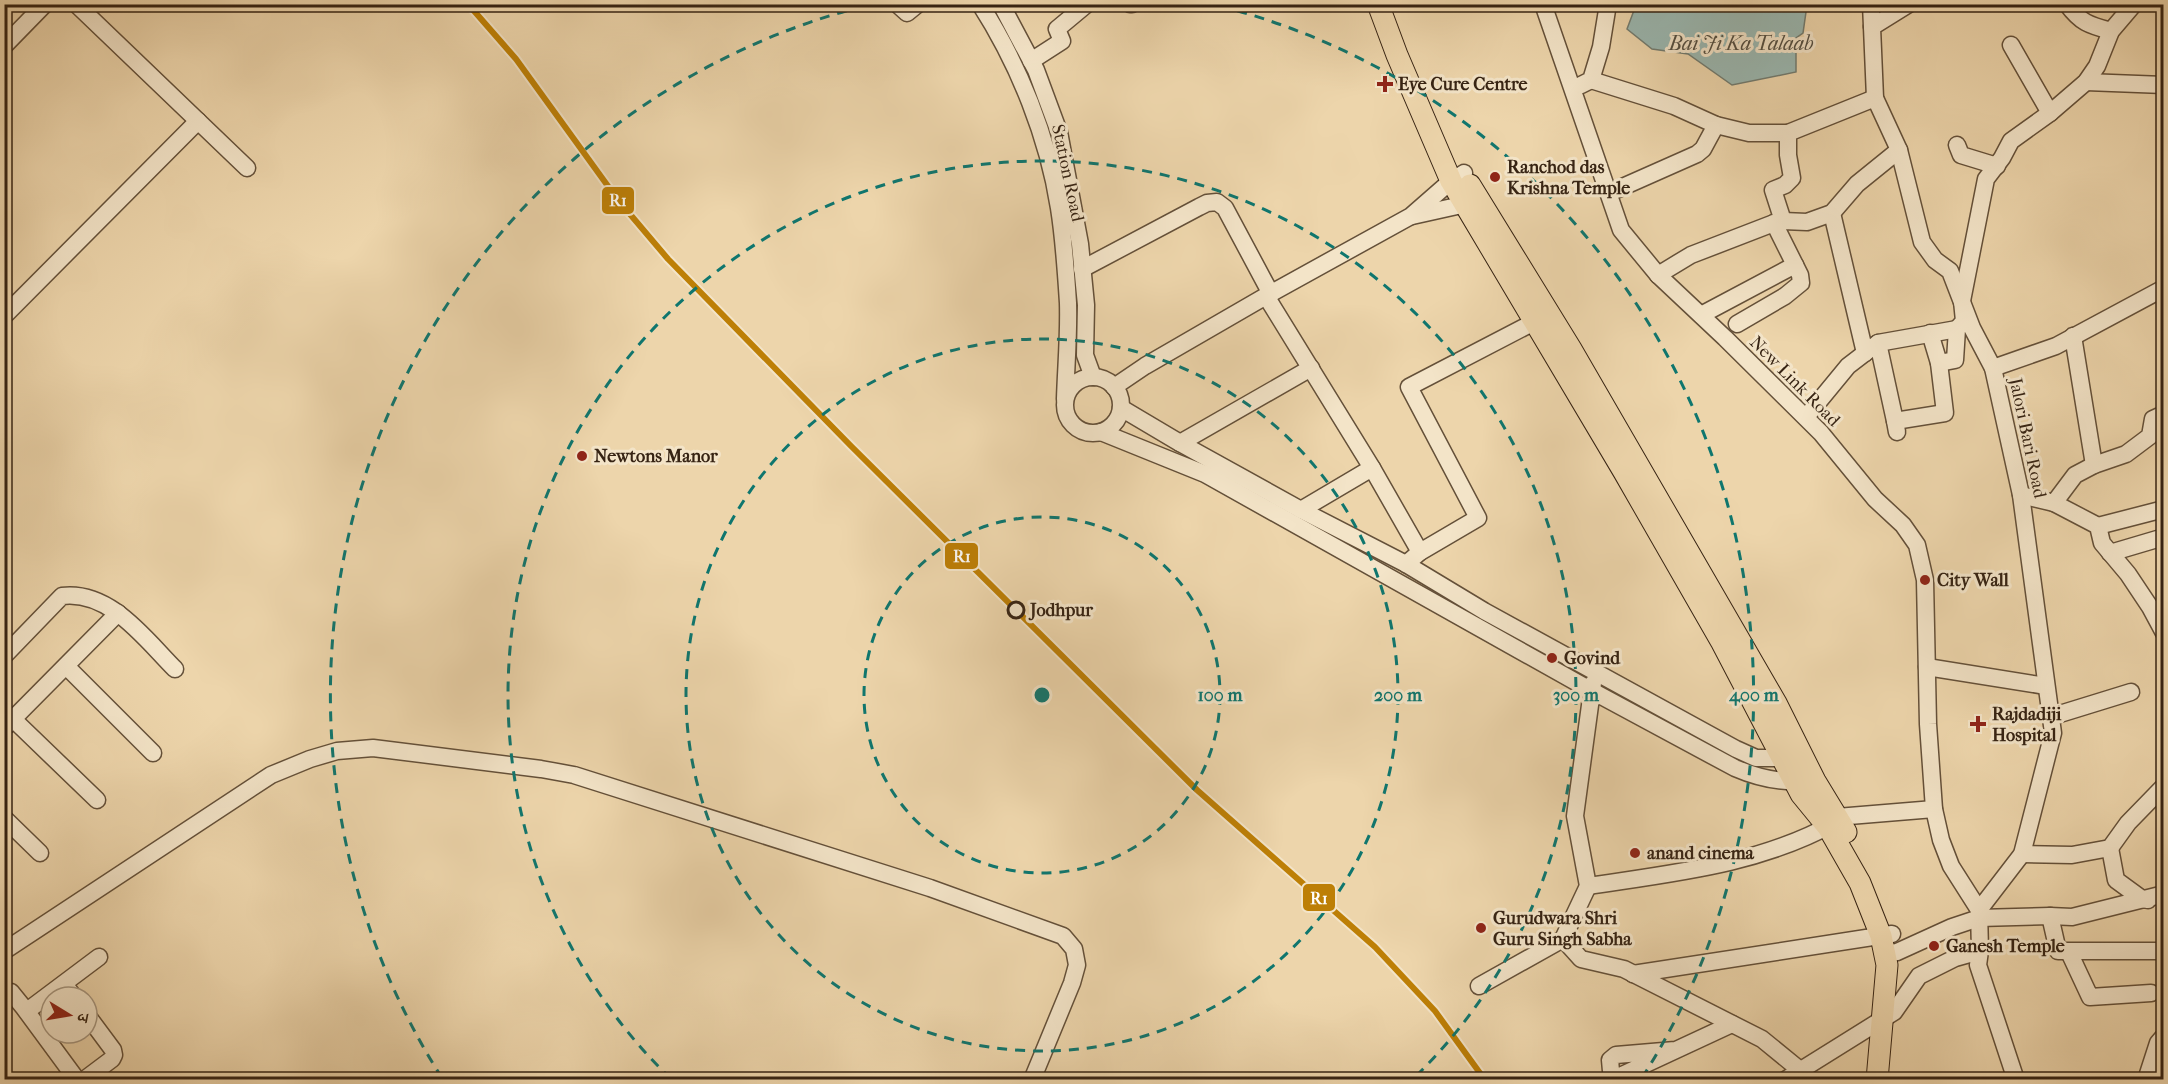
<svg xmlns="http://www.w3.org/2000/svg" width="2168" height="1084" viewBox="0 0 2168 1084" font-family="'IM FELL French Canon','Noto Serif Devanagari',serif">
  <style>
    .water { fill: #9ab7b0; stroke: #727c71; stroke-width: 1.5 }
    .lines { fill: none; stroke-linecap: round; stroke-linejoin: round }
    .minor-casing { stroke: #645039; stroke-width: 19 }
    .major-casing { stroke: #362313; stroke-width: 23 }
    .minor { stroke: #f3e4c8; stroke-width: 16 }
    .major { stroke: #edd5ab; stroke-width: 21 }
    .rail-1-casing { stroke: #f3e4c8; stroke-width: 10 }
    .rail-1 { stroke: #bd7f06; stroke-width: 6 }
    .ring { fill: none; stroke: #0f766e; stroke-width: 3; stroke-dasharray: 10 8 }
    .poi-dot { fill: #8f2418; stroke: #f3e4c8; stroke-width: 2 }
    .stop-dot { fill: #f3e4c8; stroke: #362313; stroke-width: 3 }
    .labels { text-anchor: middle; stroke-width: 6; stroke-linejoin: round; paint-order: stroke }
    .poi-label { font-size: 18px; font-weight: bold; fill: #362313; stroke: #f3e4c8; text-anchor: start }
    .street-label { font-size: 18px; fill: #362313; stroke: #f3e4c8 }
    .stop-label { font-size: 18px; font-weight: bold; fill: #362313; stroke: #f3e4c8; text-anchor: start }
    .water-label { font-size: 20px; font-style: italic; fill: #544f42; stroke: #f3e4c8 }
    .centre { fill: #0f766e; stroke: #f3e4c8; stroke-width: 3 }
    .ring-label { font-size: 18px; text-anchor: middle; font-weight: bold; fill: #0f766e; stroke: #f3e4c8; stroke-width: 6; stroke-linejoin: round; paint-order: stroke }
    .line-badge { stroke: #f3e4c8; stroke-width: 2 }
    .badge-label { font-size: 16px; text-anchor: middle; font-weight: bold; fill: #fff }
  </style>
  <rect width="100%" height="100%" fill="#edd5ab"/>
  <filter id="stains"><feTurbulence type="fractalNoise" baseFrequency=".00333" numOctaves="4"/><feColorMatrix values="0 0 0 0 .2 0 0 0 0 .09 0 0 0 0 .02 0 0 0 .5 -.17"/></filter>
  <radialGradient id="worn" r=".72"><stop offset=".6" stop-color="#630" stop-opacity="0"/><stop offset="1" stop-color="#630" stop-opacity=".3"/></radialGradient>
  <polygon class="water" points="1636,5 1807,5 1803,33 1796,38 1796,72 1732,85 1688,54 1652,49 1627,29"/>
  <g class="lines">
    <g class="minor-casing">
      <g id="minor">
        <polyline points="76,4 247,168"/>
        <polyline points="897,4 907,13 918,4"/>
        <path d="M980 4C1019 65 1048 137 1059 208 1064 239 1066 272 1068 303 1069 335 1066 367 1065 399"/>
        <polyline points="1001,4 1036,70 1059,132 1080,244 1086,305 1085,355 1093,377"/>
        <polyline points="1130,4 1132,4"/>
        <polyline points="1543,4 1621,230 1658,275 1725,338 1821,433 1875,499 1903,525 1917,545 1925,580 1928,724 1934,809 1941,840 1951,866 1979,910 1980,951 1978,965 2016,1080"/>
        <polyline points="1871,4 1872,27"/>
        <polyline points="1909,4 1872,27 1875,98 1899,150 1922,242 1935,260 1950,271 1972,328 1993,368 2021,495 2053,733 2022,854 1979,910"/>
        <path d="M2067 4C2081 23 2089 25 2111 31"/>
        <polyline points="2011,45 2050,113"/>
        <polyline points="4,46 45,4"/>
        <polyline points="1031,61 1062,41 1057,29 1087,4"/>
        <polyline points="1591,80 1674,106 1716,125 1749,133 1788,133"/>
        <polyline points="2086,82 2164,85"/>
        <polyline points="1581,85 1591,80 1601,47 1608,4"/>
        <polyline points="1957,145 1961,155 1997,166"/>
        <polyline points="1609,193 1697,154 1703,149 1716,125"/>
        <polyline points="1832,213 1865,353"/>
        <polyline points="1412,216 1475,202"/>
        <polyline points="1783,221 1773,190 1785,185 1792,178 1788,155 1788,133 1875,98"/>
        <polyline points="1082,269 1199,207 1207,203 1217,202 1225,208 1271,294"/>
        <polyline points="1658,275 1691,255 1774,223 1783,221 1807,222 1832,213 1857,184 1899,150"/>
        <polyline points="1266,296 1372,468 1420,552"/>
        <polyline points="1701,315 1795,265"/>
        <polyline points="4,316 198,121"/>
        <polyline points="1737,324 1785,296 1801,283 1800,275 1774,223"/>
        <polyline points="1930,333 1939,363 1955,360 1957,329 1964,321 1962,301 1986,179 2002,158 2011,141 2050,113 2086,82 2097,66 2111,31 2134,4"/>
        <polyline points="2073,336 2094,465"/>
        <polyline points="1878,343 1895,421"/>
        <polyline points="1993,368 2056,346 2164,288"/>
        <circle cx="1093" cy="405" r="28"/>
        <polyline points="1114,387 1145,366 1266,296 1411,216 1451,181 1464,173"/>
        <polyline points="1121,408 1180,443 1301,510 1406,564 1484,611 1736,749 1756,758 1791,758"/>
        <polyline points="1806,417 1848,366 1878,343 1957,329"/>
        <path d="M1101 432 1205 474 1592 691 1735 768C1758 778 1780 783 1805 781"/>
        <polyline points="1897,432 1895,421 1945,413 1939,363"/>
        <polyline points="1180,443 1311,368"/>
        <polyline points="2021,495 2054,503 2075,475 2094,465 2126,454 2150,436 2153,419 2164,414"/>
        <polyline points="2054,503 2098,526 2102,543 2128,574 2150,607 2164,633"/>
        <polyline points="1301,510 1372,468"/>
        <polyline points="2098,526 2164,509"/>
        <polyline points="2110,553 2164,537"/>
        <polyline points="1406,564 1420,552 1478,518 1409,387 1534,322"/>
        <path d="M4 656 62 596C110 590 145 639 175 669"/>
        <polyline points="66,666 153,753"/>
        <polyline points="1927,667 2046,686"/>
        <polyline points="1593,683 1575,816 1588,886 1563,939 1581,959 1624,969 1762,1039 1800,1070"/>
        <polyline points="2050,717 2131,692"/>
        <polyline points="13,719 97,800"/>
        <polyline points="4,728 118,613"/>
        <polyline points="1837,817 1934,809"/>
        <polyline points="4,818 40,853"/>
        <polyline points="2110,848 2116,880 2142,899 2148,900"/>
        <polyline points="2022,854 2072,855 2110,848 2128,823 2164,786"/>
        <path d="M1588 886C1673 873 1759 865 1836 822"/>
        <polyline points="2050,916 2058,951 2164,951"/>
        <polyline points="4,951 271,775 310,759 337,751 373,748 541,769 574,775 930,888 1063,936 1074,949 1077,965 1072,983 1032,1080"/>
        <polyline points="2069,952 2090,997 2151,993"/>
        <polyline points="1884,954 1897,952 1952,927 1979,918 2050,916 2072,917 2164,894"/>
        <polyline points="1633,974 1892,934"/>
        <polyline points="64,984 74,997"/>
        <polyline points="1479,986 1563,939"/>
        <polyline points="4,992 11,992 24,1008 77,1080"/>
        <polyline points="27,1011 99,957"/>
        <polyline points="1675,1050 1616,1055 1610,1060 1611,1071 1615,1076 1620,1076 1732,1024"/>
        <polyline points="84,1080 112,1059 114,1055 113,1050 87,1015"/>
        <polyline points="1785,1080 1894,1012 1919,976 1955,958 1980,951"/>
        <polyline points="2146,1080 2158,1043 2164,1036"/>
      </g>
    </g>
    <g class="major-casing">
      <g id="major">
        <polyline points="1378,4 1397,55 1451,181 1624,472 1721,641 1801,794 1828,827 1860,883 1881,936 1887,965 1877,1080"/>
        <polyline points="1470,185 1571,349 1776,703 1815,781 1846,832"/>
      </g>
    </g>
    <use href="#minor" class="minor"/>
    <use href="#major" class="major"/>
    <g class="rail-1-casing">
      <polyline id="rail-1" points="468,4 516,59 618,200 668,259 851,446 1197,790 1375,947 1435,1011 1485,1080"/>
    </g>
    <use href="#rail-1" class="rail-1"/>
  </g>
  <g class="ring">
    <circle cx="1042" cy="695" r="178"/>
    <circle cx="1042" cy="695" r="356"/>
    <path d="M671 1079A534 534 0 1 1 1413 1079"/>
    <path d="M442 1078A712 712 0 0 1 864 6M1220 6A712 712 0 0 1 1642 1078"/>
  </g>
  <g class="poi-dot">
    <path d="M1382 75h6v6h6v6h-6v6h-6v-6h-6v-6h6z"/>
    <circle cx="1495" cy="177" r="6"/>
    <circle cx="582" cy="456" r="6"/>
    <circle cx="1925" cy="580" r="6"/>
    <circle cx="1552" cy="658" r="6"/>
    <path d="M1975 715h6v6h6v6h-6v6h-6v-6h-6v-6h6z"/>
    <circle cx="1635" cy="853" r="6"/>
    <circle cx="1481" cy="928" r="6"/>
    <circle cx="1934" cy="946" r="6"/>
  </g>
  <circle class="stop-dot" cx="1016" cy="610" r="8"/>
  <g class="labels">
    <g class="poi-label">
      <text x="1398" y="90">Eye Cure Centre</text>
      <text x="1507" y="173">Ranchod das<tspan x="1507" dy="21">Krishna Temple</tspan></text>
      <text x="594" y="462">Newtons Manor</text>
      <text x="1937" y="586">City Wall</text>
      <text x="1564" y="664">Govind</text>
      <text x="1992" y="720">Rajdadiji<tspan x="1992" dy="21">Hospital</tspan></text>
      <text x="1647" y="859">anand cinema</text>
      <text x="1493" y="924">Gurudwara Shri<tspan x="1493" dy="21">Guru Singh Sabha</tspan></text>
      <text x="1946" y="952">Ganesh Temple</text>
    </g>
    <g class="street-label">
      <text transform="translate(1068 173) rotate(78)" y="6">Station Road</text>
      <text transform="translate(1795 381) rotate(45)" y="6">New Link Road</text>
      <text transform="translate(2028 438) rotate(78)" y="6">Jalori Bari Road</text>
    </g>
    <g class="stop-label">
      <text x="1030" y="616">Jodhpur</text>
    </g>
    <g class="water-label">
      <text x="1741" y="50">Bai Ji Ka Talaab</text>
    </g>
  </g>
  <circle cx="1042" cy="695" r="9" class="centre"/>
  <g class="ring-label">
    <text x="1220" y="701">100 m</text>
    <text x="1398" y="701">200 m</text>
    <text x="1576" y="701">300 m</text>
    <text x="1754" y="701">400 m</text>
  </g>
  <g class="line-badge">
    <rect x="601" y="186" width="34" height="29" rx="6" fill="#bd7f06"/>
    <rect x="944" y="542" width="35" height="28" rx="6" fill="#bd7f06"/>
    <rect x="1302" y="883" width="34" height="29" rx="6" fill="#bd7f06"/>
  </g>
  <g class="badge-label">
    <text x="618" y="206">R1</text>
    <text x="962" y="562">R1</text>
    <text x="1319" y="904">R1</text>
  </g>
  <rect width="2168" height="1084" fill="none" stroke="#edd5ab" stroke-width="24"/>
  <rect x="6" y="6" width="2156" height="1072" fill="none" stroke="#362313" stroke-width="3"/>
  <rect x="12" y="12" width="2144" height="1060" fill="none" stroke="#362313" stroke-width="1.5"/>
  <g transform="translate(69 1015) rotate(101)"><circle r="28" fill="#f3e4c8" stroke="#a79780" stroke-width="1.5"/>
  <path d="M0-4.5L10 22L0 15L-10 22Z" fill="#8f2418"/>
  <text y="-9" font-size="16" font-weight="bold" text-anchor="middle" fill="#362313">उ</text>
  </g>
  <rect width="100%" height="100%" filter="url(#stains)"/>
  <rect width="100%" height="100%" fill="url(#worn)"/>
</svg>
